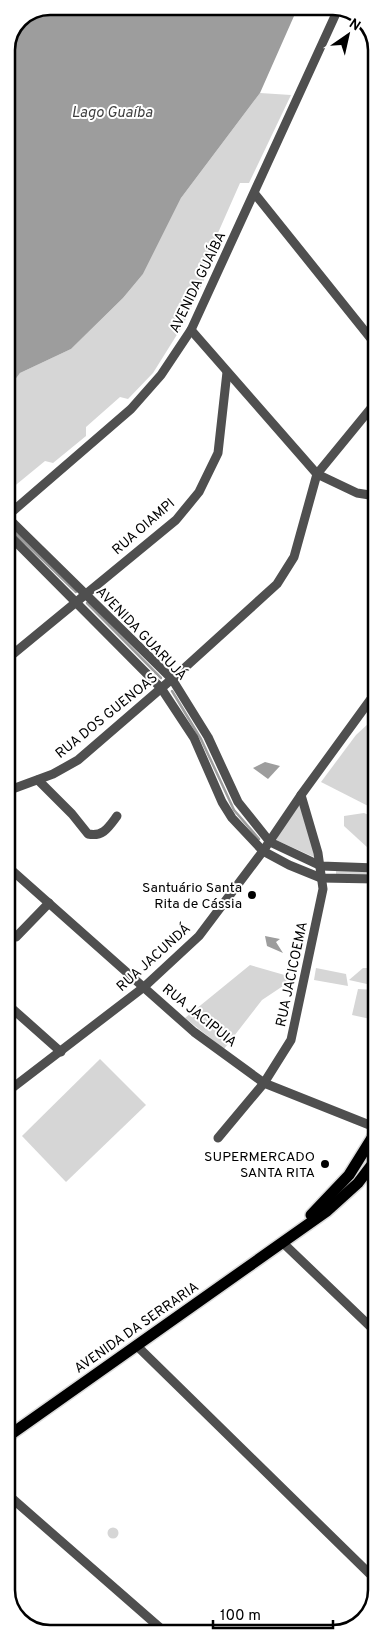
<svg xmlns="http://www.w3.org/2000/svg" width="383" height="1640" viewBox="0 0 383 1640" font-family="Overpass,sans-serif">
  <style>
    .green { fill: #d6d6d6 }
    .water { fill: #9d9d9d }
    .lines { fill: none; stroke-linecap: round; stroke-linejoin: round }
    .stream { stroke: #9d9d9d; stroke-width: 2.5 }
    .major-casing { stroke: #dbdbdb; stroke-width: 14 }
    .minor { stroke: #4f4f4f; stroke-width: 9 }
    .major { stroke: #000; stroke-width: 11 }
    .poi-dot { fill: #000; stroke: #fff; stroke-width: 2 }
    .labels { text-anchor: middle; stroke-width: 4; stroke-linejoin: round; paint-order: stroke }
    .street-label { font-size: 14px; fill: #000; stroke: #fff }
    .poi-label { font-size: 14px; fill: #000; stroke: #fff; text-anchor: end }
    .water-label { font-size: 15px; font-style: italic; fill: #3e3e3e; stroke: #fff }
    .rim { fill: none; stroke: #000; stroke-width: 2.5 }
  </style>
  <rect width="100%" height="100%" fill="#fff"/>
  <g class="green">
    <polygon points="260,93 291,95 249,183 240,183 210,251 216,254 183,325 153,373 128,399 120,397 86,427 86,436 53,463 45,461 6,493 6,392 20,373 71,349 123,298 143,274 181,198"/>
    <polygon points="369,723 376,729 376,810 321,782 356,735"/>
    <polygon points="299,800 316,858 276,840"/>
    <polygon points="364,813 376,818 376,834 368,848 344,826 344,816"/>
    <polygon points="376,870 376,876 336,877 336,871"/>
    <polygon points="250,965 295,978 262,1000 224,1049 185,1018"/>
    <polygon points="316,968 346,974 348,986 314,980"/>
    <polygon points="363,968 376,968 376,986 349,980"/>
    <polygon points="358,989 376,990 375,1020 352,1015"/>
    <polygon points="100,1059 146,1105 66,1182 22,1136"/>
    <circle cx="113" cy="1533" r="5.5"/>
  </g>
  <g class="water">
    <polygon points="50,6 298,7 260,93 181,198 143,274 123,298 71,349 20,373 6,392 6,50 19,19"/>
    <polygon points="265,762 280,766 268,779 253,768"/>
    <polygon points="265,936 280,939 276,942 283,953 267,946"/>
  </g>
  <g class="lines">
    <g class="stream">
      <polyline points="13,531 76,592"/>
      <polyline points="87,603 161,678"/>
      <polyline points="172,691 201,739 234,810 259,839"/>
    </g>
    <g class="major-casing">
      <g id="major">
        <polyline points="311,1215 349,1175 377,1130"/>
        <polyline points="7,1437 327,1211 358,1183 377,1158"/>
      </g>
    </g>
    <g class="minor">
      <polyline points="255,194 376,345"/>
      <polyline points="191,330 317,474 357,493 376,496"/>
      <polyline points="6,517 131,409 161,375 191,330 339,7"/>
      <polyline points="7,517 172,679 208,737 238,802 270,842 321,866 376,868"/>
      <polyline points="7,533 161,688 194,738 222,802 232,818 263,851 289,865 321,878 376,879"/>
      <polyline points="7,659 176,520 199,492 218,453 227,372"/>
      <path d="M38 780 72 814 88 834C103 837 108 828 117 816"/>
      <polyline points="7,791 53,774 78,760 180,672 277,584 294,557 317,474 376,402"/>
      <polyline points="7,866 194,1032 264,1083 377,1128"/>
      <polyline points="16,937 49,903"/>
      <polyline points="7,1004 61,1052"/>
      <polyline points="7,1092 144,987 199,936 263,851 301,795 376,692"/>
      <polyline points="218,1138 264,1083 291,1040 323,889 318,853 301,795"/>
      <polyline points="370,1143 377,1148"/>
      <polyline points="282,1242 377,1333"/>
      <polyline points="137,1346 377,1581"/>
      <polyline points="7,1423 11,1433"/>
      <polyline points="7,1494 166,1633"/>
    </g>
    <use href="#major" class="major"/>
  </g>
  <g class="poi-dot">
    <circle cx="252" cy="895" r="5"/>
    <circle cx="325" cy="1164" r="5"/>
  </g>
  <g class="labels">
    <g class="street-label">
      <text transform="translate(197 282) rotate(-64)" y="5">AVENIDA GUAÍBA</text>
      <text transform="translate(143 526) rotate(-41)" y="5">RUA OIAMPI</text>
      <text transform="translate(142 633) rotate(46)" y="5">AVENIDA GUARUJÁ</text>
      <text transform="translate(106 715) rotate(-39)" y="5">RUA DOS GUENOAS</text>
      <text transform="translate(153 957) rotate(-42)" y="5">RUA JACUNDÁ</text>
      <text transform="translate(291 974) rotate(-78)" y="5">RUA JACICOEMA</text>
      <text transform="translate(200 1015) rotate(39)" y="5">RUA JACIPUIA</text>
      <text transform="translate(136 1327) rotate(-35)" y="5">AVENIDA DA SERRARIA</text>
    </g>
    <g class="poi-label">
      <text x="242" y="892">Santuário Santa<tspan x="242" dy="16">Rita de Cássia</tspan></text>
      <text x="315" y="1161">SUPERMERCADO<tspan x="315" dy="16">SANTA RITA</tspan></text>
    </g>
    <g class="water-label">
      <text x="112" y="117">Lago Guaíba</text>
    </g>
  </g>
  <path d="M0 0H383V1640H0ZM50 15H333A35 35 0 0 1 368 50V1590A35 35 0 0 1 333 1625H50A35 35 0 0 1 15 1590V50A35 35 0 0 1 50 15Z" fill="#fff" fill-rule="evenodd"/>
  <path class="rim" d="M50 15H333A35 35 0 0 1 368 50V1590A35 35 0 0 1 333 1625H50A35 35 0 0 1 15 1590V50A35 35 0 0 1 50 15Z"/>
  <g transform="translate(348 35) rotate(34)" stroke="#ffffff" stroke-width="4" paint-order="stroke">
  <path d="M0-4L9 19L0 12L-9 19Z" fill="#000000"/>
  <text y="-8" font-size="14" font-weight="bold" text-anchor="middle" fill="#000000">N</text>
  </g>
  <path d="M213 1620v8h120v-8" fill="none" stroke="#000000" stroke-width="2.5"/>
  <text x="220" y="1620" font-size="15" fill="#000000" stroke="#ffffff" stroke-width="4" paint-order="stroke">100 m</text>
</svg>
